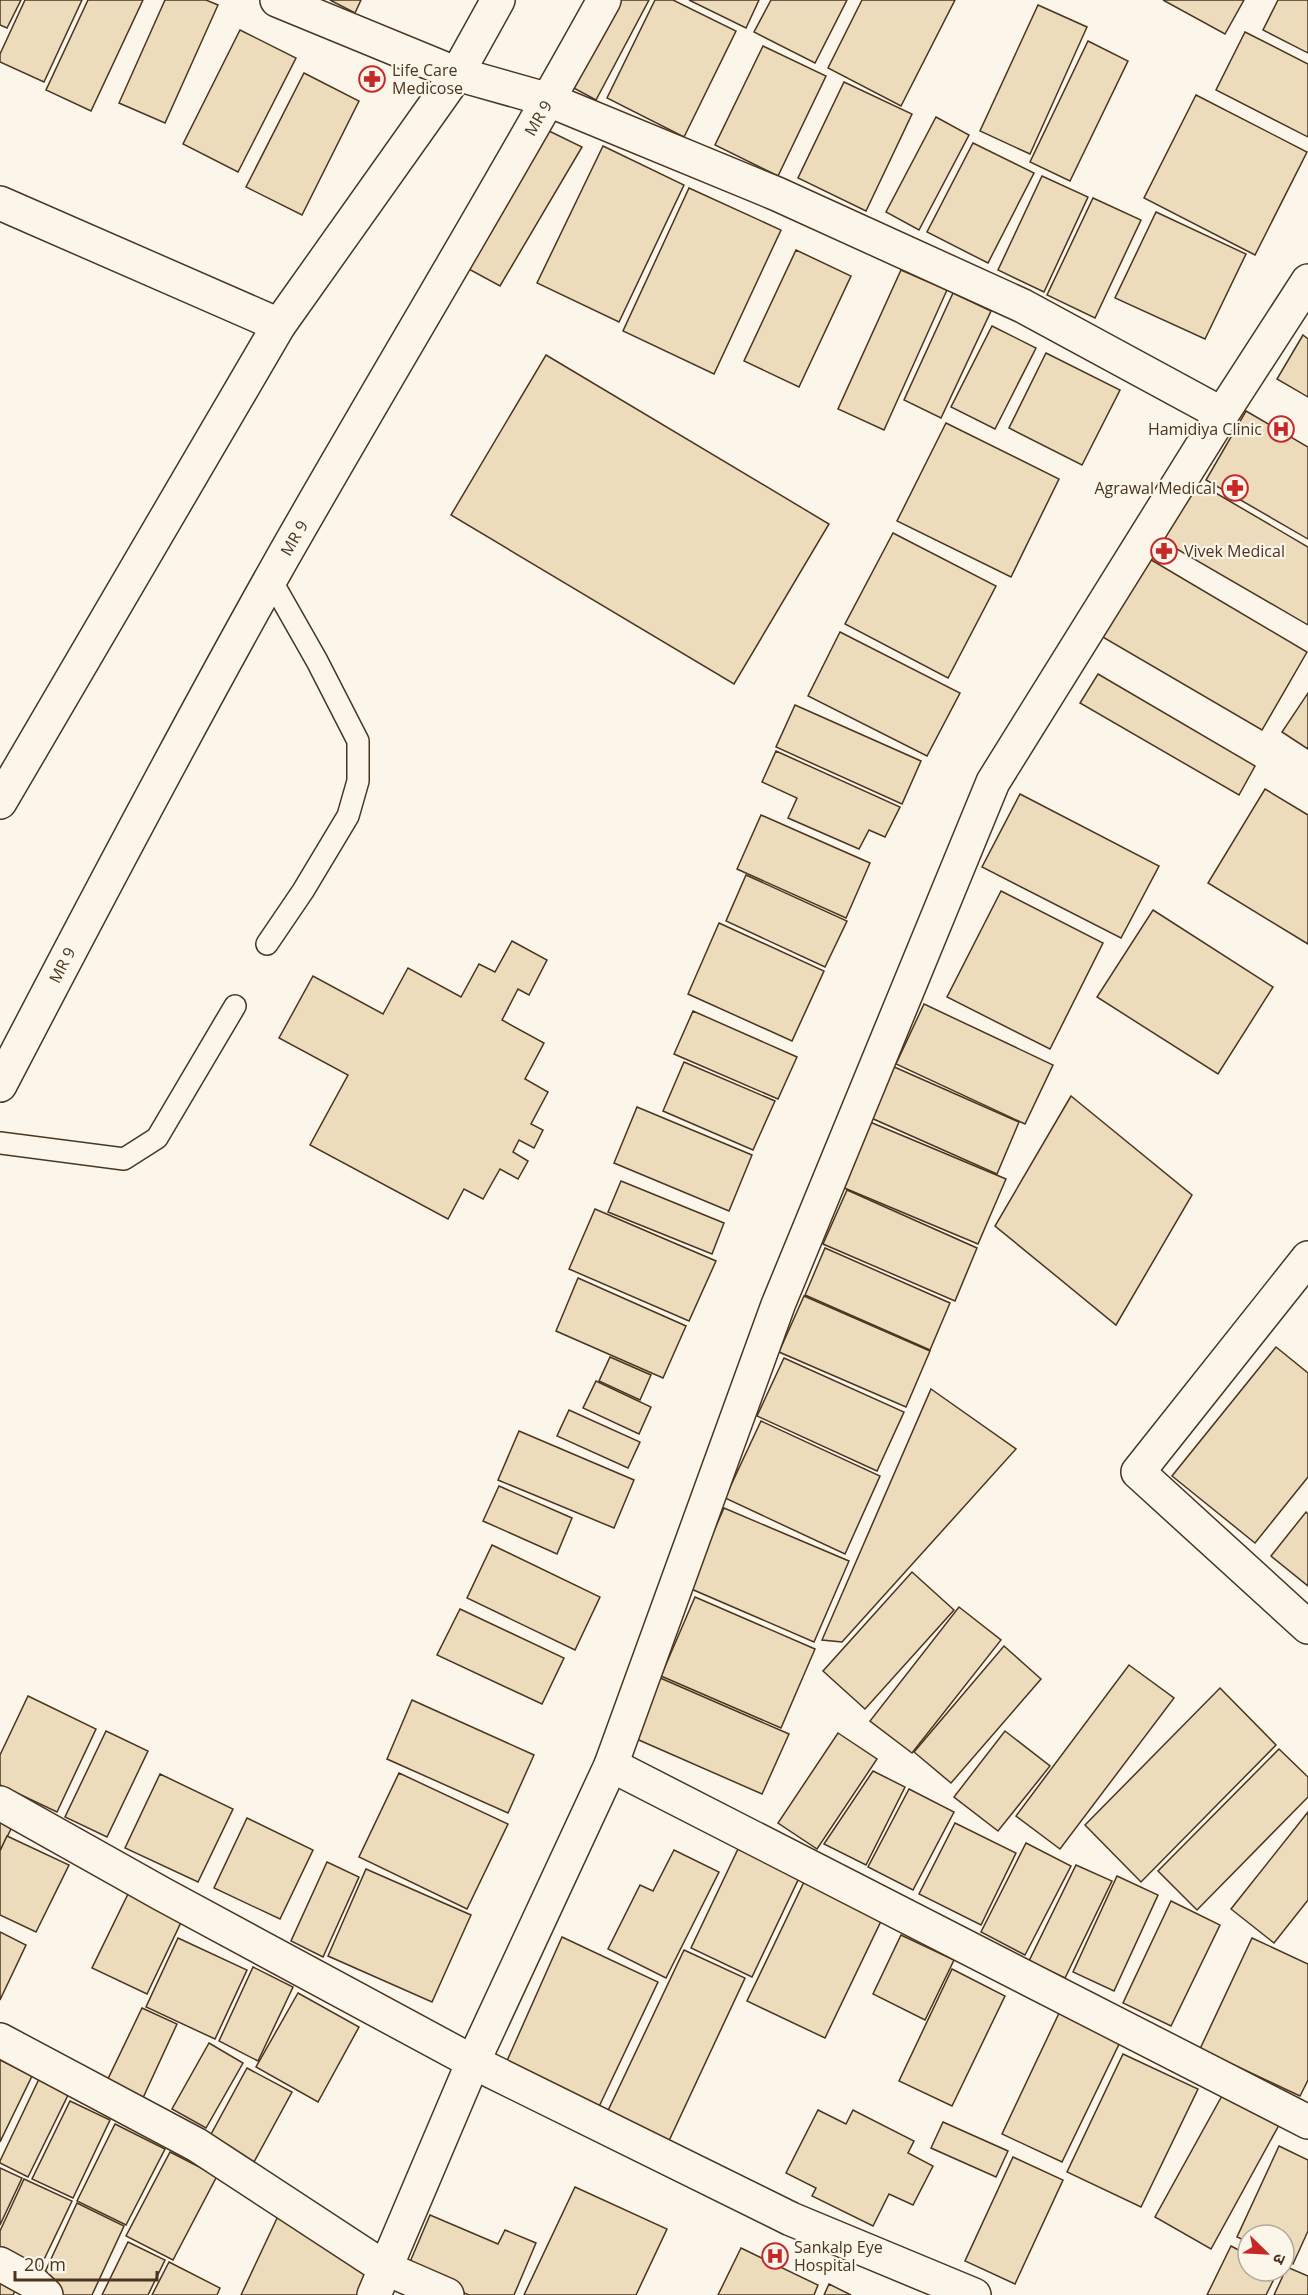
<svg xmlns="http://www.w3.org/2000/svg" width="1308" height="2295" viewBox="0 0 1308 2295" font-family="'Open Sans','Noto Sans Devanagari',sans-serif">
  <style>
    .building { fill: #ecdcbc; stroke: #4a3520; stroke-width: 1.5 }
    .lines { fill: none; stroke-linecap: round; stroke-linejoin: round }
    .lane-casing { stroke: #4a3520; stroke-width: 24 }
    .street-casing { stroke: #4a3520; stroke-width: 36 }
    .secondary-casing { stroke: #4a3520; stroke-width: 36 }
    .lane { stroke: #fbf6e9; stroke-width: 21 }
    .street { stroke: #fbf6e9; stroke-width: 33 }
    .secondary { stroke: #fbf6e9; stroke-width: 33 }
    .labels { text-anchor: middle; stroke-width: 4.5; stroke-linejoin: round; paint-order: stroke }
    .poi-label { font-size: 16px; fill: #4a3520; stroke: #fbf6e9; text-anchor: start }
    .street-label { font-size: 16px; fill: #4a3520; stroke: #fbf6e9 }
  </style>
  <rect width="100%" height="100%" fill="#fbf6e9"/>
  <g class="building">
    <polygon points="0,0 21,0 7,28 0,25"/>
    <polygon points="25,0 82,0 44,82 0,62 0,54"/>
    <polygon points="88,0 143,0 91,111 46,90"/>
    <polygon points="165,0 206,0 218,5 165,123 119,103"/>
    <polygon points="330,0 361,0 355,13"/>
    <polygon points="616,0 649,0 596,100 570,86"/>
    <polygon points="655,0 673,0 736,31 684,137 607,98"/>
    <polygon points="689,0 759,0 746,28"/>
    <polygon points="771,0 847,0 815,63 754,32"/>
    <polygon points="862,0 955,0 901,106 828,68"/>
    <polygon points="1163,0 1244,0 1225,34"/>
    <polygon points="1278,0 1308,0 1308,53 1263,30"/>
    <polygon points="1038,5 1087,27 1030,154 980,131"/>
    <polygon points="240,30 296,58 238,172 183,144"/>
    <polygon points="1245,32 1308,64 1308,137 1216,90"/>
    <polygon points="1088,41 1128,61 1070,181 1030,162"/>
    <polygon points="763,46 826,76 778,176 715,145"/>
    <polygon points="304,73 359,101 302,215 246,187"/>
    <polygon points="844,82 912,114 866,211 798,178"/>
    <polygon points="1196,95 1307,152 1255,255 1144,198"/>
    <polygon points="936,117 969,135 919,230 886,212"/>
    <polygon points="545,129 582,147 500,286 465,267"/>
    <polygon points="973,143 1034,173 988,263 927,232"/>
    <polygon points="603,146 684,185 619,322 537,283"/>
    <polygon points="1042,176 1088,197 1044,292 998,270"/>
    <polygon points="689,188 781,230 714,374 623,331"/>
    <polygon points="1093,198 1141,220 1095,318 1047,295"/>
    <polygon points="1156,212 1246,254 1205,339 1115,298"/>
    <polygon points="796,250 851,276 799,387 744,361"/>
    <polygon points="901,270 947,290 884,430 838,409"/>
    <polygon points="953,293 991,311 941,418 904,400"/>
    <polygon points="992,326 1036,348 995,429 951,407"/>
    <polygon points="1303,335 1308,339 1308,397 1277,379"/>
    <polygon points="1046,353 1120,390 1082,465 1009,428"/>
    <polygon points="546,355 829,524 734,684 451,515"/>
    <polygon points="1246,411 1308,447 1308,539 1206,480"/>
    <polygon points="946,423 1059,479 1011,577 897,521"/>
    <polygon points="1197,482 1308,547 1308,625 1163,541"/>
    <polygon points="893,533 996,586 948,678 845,624"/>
    <polygon points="1148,558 1307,652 1262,730 1101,636"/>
    <polygon points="840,632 960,693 927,756 808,696"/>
    <polygon points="1098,674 1255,766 1239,795 1080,703"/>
    <polygon points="1308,693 1308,749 1282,732"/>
    <polygon points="795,705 921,761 902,804 776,747"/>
    <polygon points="776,751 900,807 885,837 869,830 859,849 788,818 797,798 762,782"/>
    <polygon points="1265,789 1308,815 1308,944 1208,883"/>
    <polygon points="1020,794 1159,866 1121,938 982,867"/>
    <polygon points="761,815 870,863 846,918 737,869"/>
    <polygon points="746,875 847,921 825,967 726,921"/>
    <polygon points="1001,891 1103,943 1050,1049 947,997"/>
    <polygon points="1153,910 1273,987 1218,1074 1097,997"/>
    <polygon points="719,923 824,971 792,1041 688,994"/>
    <polygon points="512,941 547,960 529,995 518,989 502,1020 544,1043 525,1079 548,1092 531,1124 543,1130 534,1148 519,1140 513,1152 528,1161 518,1179 500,1169 483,1199 464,1189 448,1219 310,1145 348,1075 279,1038 313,976 383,1014 408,968 461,997 479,964 495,972"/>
    <polygon points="924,1004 1053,1065 1025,1124 896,1064"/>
    <polygon points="693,1011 797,1057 778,1099 674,1054"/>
    <polygon points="684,1062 775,1101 753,1150 663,1111"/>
    <polygon points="892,1066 1019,1122 997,1174 869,1117"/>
    <polygon points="1071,1096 1192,1195 1116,1325 995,1226"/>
    <polygon points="637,1107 752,1155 729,1211 614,1163"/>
    <polygon points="870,1122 1006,1179 978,1244 842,1187"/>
    <polygon points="621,1181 724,1223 712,1254 608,1212"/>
    <polygon points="847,1190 977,1248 955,1301 823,1244"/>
    <polygon points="595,1209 716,1261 689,1321 569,1269"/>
    <polygon points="825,1248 950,1303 930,1350 805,1295"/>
    <polygon points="578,1278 686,1326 663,1378 556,1331"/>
    <polygon points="804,1296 930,1351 906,1407 779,1352"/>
    <polygon points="1276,1347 1308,1373 1308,1477 1255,1543 1172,1476"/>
    <polygon points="610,1357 651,1375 640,1400 599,1381"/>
    <polygon points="784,1358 904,1412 877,1471 757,1416"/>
    <polygon points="596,1381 651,1407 639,1434 583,1408"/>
    <polygon points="931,1389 1016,1449 842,1642 822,1640"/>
    <polygon points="569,1410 640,1442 628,1468 557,1436"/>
    <polygon points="761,1421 880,1476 845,1554 725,1498"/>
    <polygon points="519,1431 634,1480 614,1528 498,1480"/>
    <polygon points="499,1486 572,1518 557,1554 483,1521"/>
    <polygon points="724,1508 849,1561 814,1642 689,1588"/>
    <polygon points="1306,1512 1308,1514 1308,1586 1271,1556"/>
    <polygon points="492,1545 600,1597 575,1650 467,1598"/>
    <polygon points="912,1572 954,1610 865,1709 823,1671"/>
    <polygon points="695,1597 815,1649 781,1728 661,1676"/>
    <polygon points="959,1607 1001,1640 912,1753 870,1721"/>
    <polygon points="460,1609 564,1658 542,1704 437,1655"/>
    <polygon points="1004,1646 1041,1679 951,1783 914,1752"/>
    <polygon points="1129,1665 1174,1698 1060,1849 1016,1816"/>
    <polygon points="658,1677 789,1734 762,1794 632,1737"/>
    <polygon points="1220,1688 1276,1745 1141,1882 1085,1825"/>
    <polygon points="28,1696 96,1729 57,1812 0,1785 0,1755"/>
    <polygon points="412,1700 534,1755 508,1813 387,1759"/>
    <polygon points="106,1731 148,1751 107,1837 65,1817"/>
    <polygon points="1005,1731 1050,1766 998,1831 954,1797"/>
    <polygon points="838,1733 877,1759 817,1849 778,1823"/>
    <polygon points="1279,1749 1308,1777 1308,1797 1197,1910 1158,1871"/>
    <polygon points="873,1771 905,1787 866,1865 824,1844"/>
    <polygon points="399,1773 508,1824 467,1909 359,1857"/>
    <polygon points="160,1774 233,1809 198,1882 125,1848"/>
    <polygon points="909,1789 954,1812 913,1890 868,1867"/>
    <polygon points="1308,1812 1308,1900 1274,1943 1231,1909"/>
    <polygon points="0,1816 14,1823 0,1851"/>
    <polygon points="247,1818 313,1850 280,1919 214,1888"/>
    <polygon points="955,1823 1016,1853 981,1925 919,1894"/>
    <polygon points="7,1836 69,1865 36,1932 0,1915 0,1851"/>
    <polygon points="1026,1843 1071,1866 1025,1955 981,1932"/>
    <polygon points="738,1849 799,1878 752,1977 691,1948"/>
    <polygon points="674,1850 719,1872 666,1978 608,1949 640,1885 653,1891"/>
    <polygon points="327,1862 359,1877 323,1957 291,1941"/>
    <polygon points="1076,1865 1112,1881 1065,1978 1029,1961"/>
    <polygon points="366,1869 471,1915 432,2002 328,1956"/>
    <polygon points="1117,1876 1158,1895 1114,1991 1073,1972"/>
    <polygon points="804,1882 882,1919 825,2038 747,2001"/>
    <polygon points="130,1890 184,1916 147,1994 92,1968"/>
    <polygon points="1171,1901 1220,1925 1171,2026 1123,2003"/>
    <polygon points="0,1932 26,1945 0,2000"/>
    <polygon points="901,1935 954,1960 925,2020 873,1994"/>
    <polygon points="562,1937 658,1982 596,2113 506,2063"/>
    <polygon points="178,1938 247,1970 215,2039 146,2007"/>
    <polygon points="1252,1938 1308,1964 1308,2080 1300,2096 1200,2049"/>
    <polygon points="684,1950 745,1978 667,2145 605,2117"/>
    <polygon points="253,1967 293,1987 258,2061 219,2041"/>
    <polygon points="952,1969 1005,1996 952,2106 899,2081"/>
    <polygon points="298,1993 359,2027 318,2102 256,2067"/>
    <polygon points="142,2008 177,2024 142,2100 106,2083"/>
    <polygon points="1061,2009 1122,2038 1062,2162 1002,2134"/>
    <polygon points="209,2043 243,2063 206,2128 172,2109"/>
    <polygon points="1123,2054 1198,2089 1141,2207 1067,2172"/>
    <polygon points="0,2060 32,2076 0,2142"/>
    <polygon points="247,2068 292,2092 254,2162 209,2138"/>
    <polygon points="40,2077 70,2091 28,2177 0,2163 0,2161"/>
    <polygon points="1223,2094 1279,2125 1211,2249 1155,2217"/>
    <polygon points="70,2101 110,2120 73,2198 32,2179"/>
    <polygon points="818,2110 846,2124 853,2110 914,2141 908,2153 933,2166 913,2205 889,2194 873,2226 812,2196 816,2188 786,2173"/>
    <polygon points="943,2122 1008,2151 996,2177 931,2148"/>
    <polygon points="115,2124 165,2149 126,2225 77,2201"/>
    <polygon points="1279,2146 1308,2160 1308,2231 1293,2264 1284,2259 1284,2235 1248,2235 1248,2242 1237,2237"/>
    <polygon points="170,2152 217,2176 173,2260 126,2236"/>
    <polygon points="1013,2157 1063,2180 1015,2284 965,2261"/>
    <polygon points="0,2168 22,2178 0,2225"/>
    <polygon points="24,2179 72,2201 38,2272 0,2255 0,2231"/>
    <polygon points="575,2187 667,2229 636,2295 524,2295"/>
    <polygon points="77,2203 124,2226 92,2295 61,2295 39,2285"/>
    <polygon points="279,2214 369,2269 357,2295 241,2295"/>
    <polygon points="430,2215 498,2244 505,2230 536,2243 514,2295 469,2295 407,2269"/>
    <polygon points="128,2242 165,2260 148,2295 102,2295"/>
    <polygon points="1231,2246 1248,2255 1248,2271 1278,2271 1266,2295 1207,2295"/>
    <polygon points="741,2248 818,2285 814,2295 718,2295"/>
    <polygon points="169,2262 220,2288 217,2295 152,2295"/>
    <polygon points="1287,2267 1308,2276 1308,2295 1274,2295"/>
    <polygon points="0,2269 21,2280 13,2295 0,2295"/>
    <polygon points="829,2284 851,2295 824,2295"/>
  </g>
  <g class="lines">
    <g class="lane-casing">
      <g id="lane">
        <polyline points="267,944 303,891 348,816 358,781 358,741 317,661 271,580"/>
        <polyline points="0,1143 124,1159 157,1138 235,1006"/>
      </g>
    </g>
    <g class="street-casing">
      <g id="street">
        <polyline points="277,0 457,74 549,100 777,194 1023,306 1222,414"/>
        <polyline points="0,203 279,325"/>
        <polyline points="1308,1258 1138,1472 1308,1627"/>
        <polyline points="611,1765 1308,2122"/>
        <polyline points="0,1803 162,1894 473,2062 791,2219 974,2295"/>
        <polyline points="0,2040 197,2145 385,2268 447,2295"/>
        <polyline points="0,2264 31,2281 46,2295"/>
        <polyline points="374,2295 473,2062 611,1765 778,1305 993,782 1222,414 1308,281"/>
      </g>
    </g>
    <g class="secondary-casing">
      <g id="secondary">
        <polyline points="0,802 279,325 457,74 498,0"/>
        <path d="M0 1085C92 908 185 731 283 557 389 371 501 187 604 0"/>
      </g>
    </g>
    <use href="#lane" class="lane"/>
    <use href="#street" class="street"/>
    <use href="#secondary" class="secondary"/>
  </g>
  <defs>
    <g id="pharmacy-ring" transform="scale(1.35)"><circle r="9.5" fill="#fbf6e9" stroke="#c62828" stroke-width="1.5"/><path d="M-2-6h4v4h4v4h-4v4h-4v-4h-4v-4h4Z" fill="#c62828"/></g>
    <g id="hospital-ring" transform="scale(1.35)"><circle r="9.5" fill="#fbf6e9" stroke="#c62828" stroke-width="1.5"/><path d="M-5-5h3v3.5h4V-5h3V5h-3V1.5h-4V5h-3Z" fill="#c62828"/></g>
  </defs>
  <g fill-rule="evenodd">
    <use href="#pharmacy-ring" x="372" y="79"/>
    <use href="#hospital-ring" x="1281" y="429"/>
    <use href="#pharmacy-ring" x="1235" y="488"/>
    <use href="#pharmacy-ring" x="1164" y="551"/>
    <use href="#hospital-ring" x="775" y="2256"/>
  </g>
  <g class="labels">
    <g class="poi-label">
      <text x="392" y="76">Life Care<tspan x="392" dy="18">Medicose</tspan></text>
      <text x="1262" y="435" text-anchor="end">Hamidiya Clinic</text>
      <text x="1216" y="494" text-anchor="end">Agrawal Medical</text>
      <text x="1184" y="557">Vivek Medical</text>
      <text x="794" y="2253">Sankalp Eye<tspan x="794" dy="18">Hospital</tspan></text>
    </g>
    <g class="street-label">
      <text transform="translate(538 118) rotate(-60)" y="6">MR 9</text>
      <text transform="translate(294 538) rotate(-60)" y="6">MR 9</text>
      <text transform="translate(62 965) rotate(-63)" y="6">MR 9</text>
    </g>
  </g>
  <g transform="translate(1266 2253) rotate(114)"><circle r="28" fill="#fbf6e9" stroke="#b4a999" stroke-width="1.5"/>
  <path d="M0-4.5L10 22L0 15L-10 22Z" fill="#c62828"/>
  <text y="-9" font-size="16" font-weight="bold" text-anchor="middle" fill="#4a3520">उ</text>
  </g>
  <path d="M15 2271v9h142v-9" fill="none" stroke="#4a3520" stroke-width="3"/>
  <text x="24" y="2271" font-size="18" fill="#4a3520" stroke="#fbf6e9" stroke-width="4.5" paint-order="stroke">20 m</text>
</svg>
